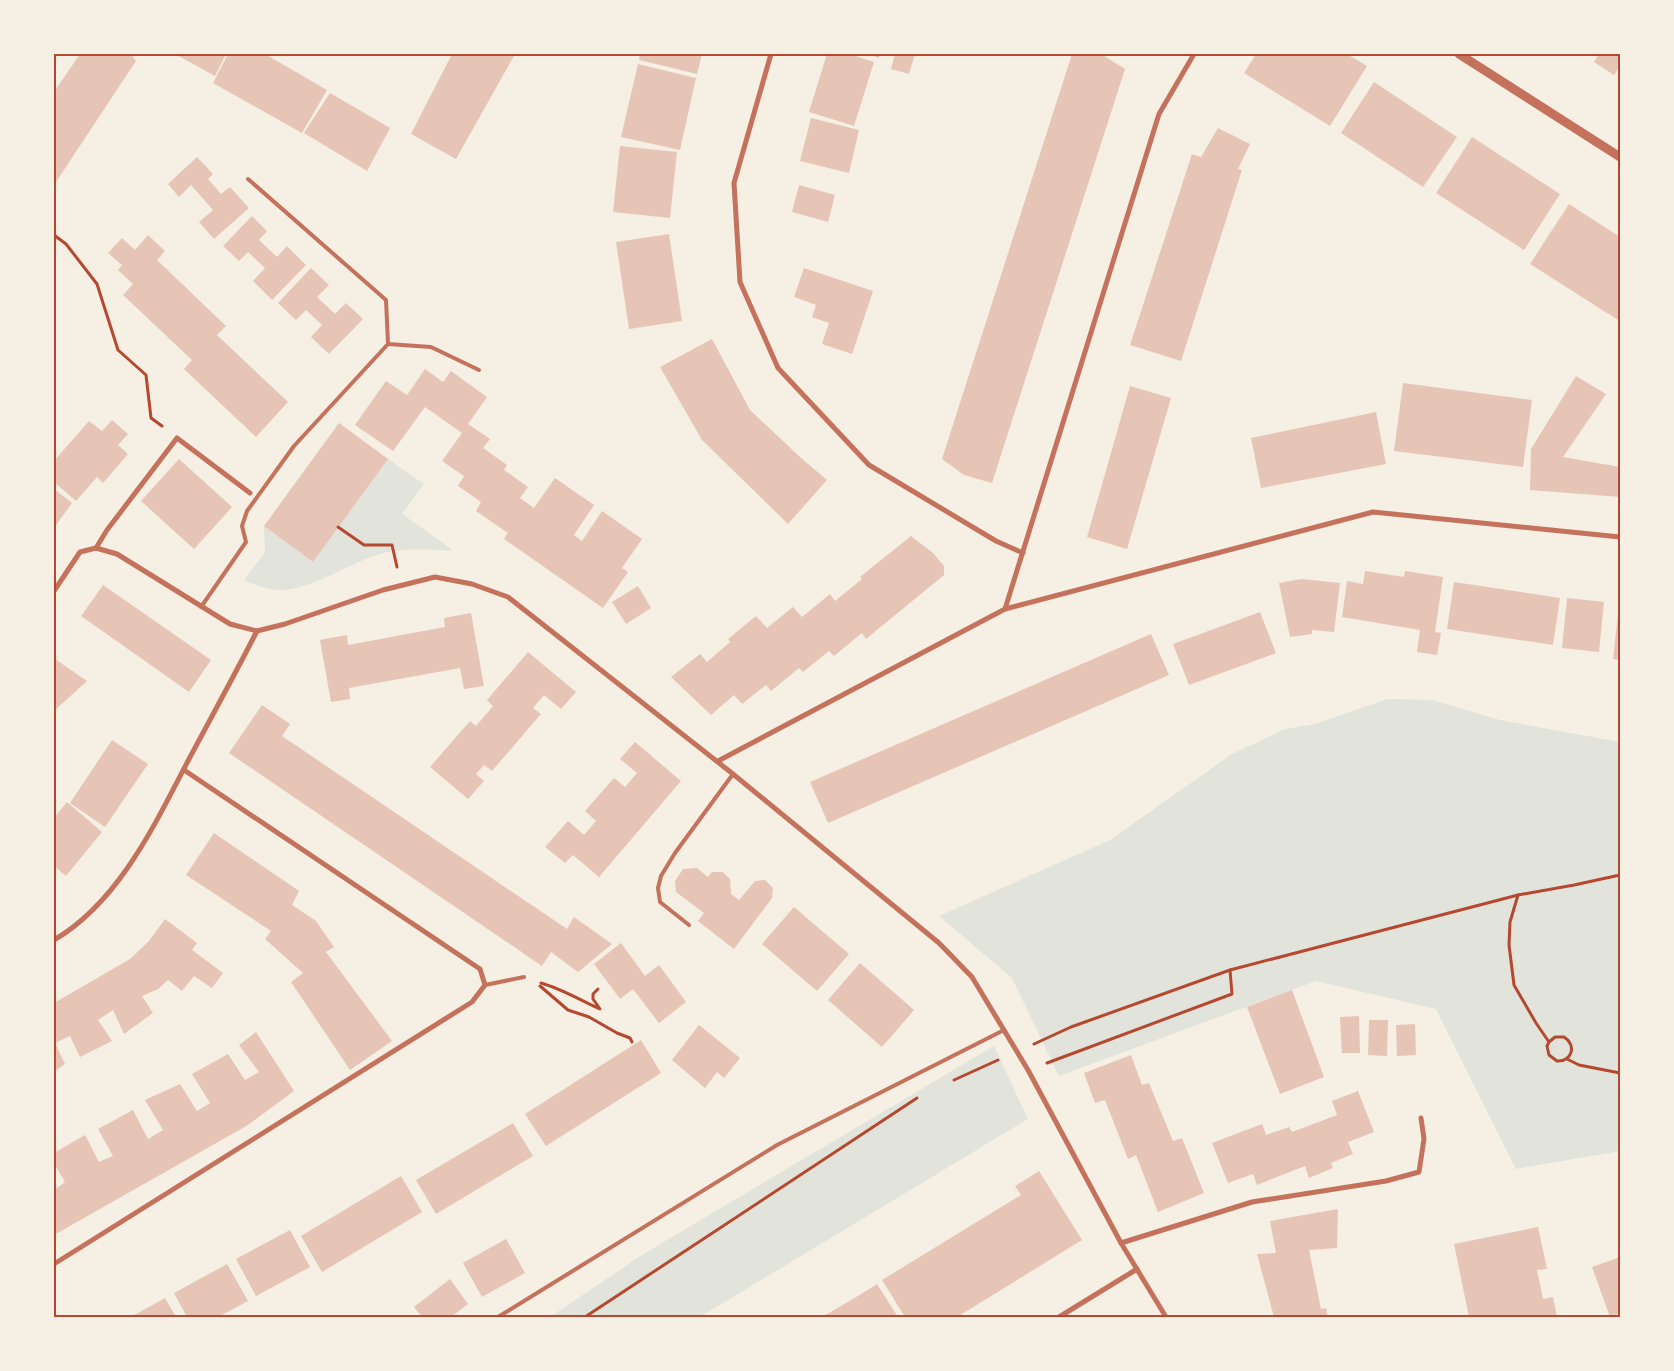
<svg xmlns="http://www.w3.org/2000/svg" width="1674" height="1371" viewBox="0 0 1674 1371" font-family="'Fira Sans Condensed',sans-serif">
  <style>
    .green { fill: #e2e4dc }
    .building { fill: #e6c5b7 }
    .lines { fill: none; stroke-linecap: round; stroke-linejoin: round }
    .path { stroke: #b5482f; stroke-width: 3 }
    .service { stroke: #c5725c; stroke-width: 4 }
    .minor { stroke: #c5725c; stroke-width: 5 }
    .tertiary { stroke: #c5725c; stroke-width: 9 }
    .neatline { fill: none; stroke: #b5482f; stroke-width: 2 }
  </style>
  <rect width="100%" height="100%" fill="#f6efe4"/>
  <g class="green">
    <path d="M388 459 424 484 402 514 450 548V551C425 549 397 548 374 556 347 565 304 593 277 590 265 589 255 585 244 580L265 552 264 526 313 561Z"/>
    <polygon points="1387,699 1432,700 1500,720 1620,742 1620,1151 1516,1169 1436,1009 1316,981 1059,1076 1012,978 939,916 1110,840 1232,754 1285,729 1315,724"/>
    <polygon points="994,1046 1028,1119 700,1317 550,1317 645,1253"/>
  </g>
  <g class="building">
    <polygon points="80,54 131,54 136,61 54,185 54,92"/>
    <polygon points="175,54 226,54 215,76"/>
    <polygon points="228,54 265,54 327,90 302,133 213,83"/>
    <polygon points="452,54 515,54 456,159 411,134"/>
    <polygon points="640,54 702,54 697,74 639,60"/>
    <polygon points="827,54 849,54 874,62 854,126 809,112"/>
    <polygon points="867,54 880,54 879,58"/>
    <polygon points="895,54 915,54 909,74 891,69"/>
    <polygon points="1072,54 1101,54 1125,69 992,483 964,475 942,459"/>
    <polygon points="1256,54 1347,54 1367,66 1330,126 1244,73"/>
    <polygon points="1599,54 1620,54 1620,66 1614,75 1594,62"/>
    <polygon points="638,64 696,78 680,150 621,137"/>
    <polygon points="1374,82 1457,137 1423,187 1341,133"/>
    <polygon points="330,93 390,128 367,171 304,133"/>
    <polygon points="811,118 859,130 849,173 800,161"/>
    <polygon points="1218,128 1250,144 1238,169 1242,170 1181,361 1130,345 1192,154 1201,157"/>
    <polygon points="1472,137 1560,194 1524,250 1436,193"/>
    <polygon points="620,146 677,152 670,218 613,212"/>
    <polygon points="197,157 213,174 208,179 221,194 230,187 249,208 214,239 199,222 213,210 191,185 179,197 168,184"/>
    <polygon points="799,185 835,195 828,222 792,212"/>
    <polygon points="1569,204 1620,237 1620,316 1618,320 1530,264"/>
    <polygon points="252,216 267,231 259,240 277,257 287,246 306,265 272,300 253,281 265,268 248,252 239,261 223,246"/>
    <polygon points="669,234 682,321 629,329 616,242"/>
    <polygon points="148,235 165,251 157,260 226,326 217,335 288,402 256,437 184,369 192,360 123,295 133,284 118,270 122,265 108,253 122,238 135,250"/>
    <polygon points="311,268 329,285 317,297 335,314 346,303 363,319 329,354 311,337 322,325 306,310 296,320 278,303"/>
    <polygon points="804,268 873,291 852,354 822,344 829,323 812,317 816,305 794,297"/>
    <polygon points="712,339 750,410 801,458 827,480 788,524 702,440 660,367"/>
    <polygon points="425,369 443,382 451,371 487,397 468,424 490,439 483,448 507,465 504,470 528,487 520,498 534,508 555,478 594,505 574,535 582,541 602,511 642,539 622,568 628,572 603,608 504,539 508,533 476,511 481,502 458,486 464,476 442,461 462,433 425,407 393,451 355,425 386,381 407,395"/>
    <polygon points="1576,376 1606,394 1563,457 1620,467 1620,497 1530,490 1531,449"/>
    <polygon points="1403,383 1532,400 1523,467 1394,451"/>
    <polygon points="1130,386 1171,398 1127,549 1087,537"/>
    <polygon points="1376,412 1386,464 1261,488 1251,438"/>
    <polygon points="112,420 128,434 118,445 128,454 103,483 97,477 76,501 54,482 54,461 89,421 102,431"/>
    <polygon points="339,423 388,459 313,562 264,526"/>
    <polygon points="179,459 232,507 194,549 141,501"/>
    <polygon points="54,489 72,503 54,528"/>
    <polygon points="911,536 933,553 944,566 944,575 866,639 862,633 834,656 829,651 803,672 799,668 771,691 766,685 742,704 734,695 711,715 671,677 700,654 707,662 730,642 728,639 756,616 767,628 793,607 802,617 830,594 835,601 862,579 860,577"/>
    <polygon points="1365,571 1404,577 1405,571 1443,577 1435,632 1441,633 1437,655 1417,652 1420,630 1342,617 1347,581 1363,584"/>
    <polygon points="1302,579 1340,583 1334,632 1312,630 1312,634 1290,637 1279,583"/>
    <polygon points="1454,582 1560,598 1553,645 1447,629"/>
    <polygon points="103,585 211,660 189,692 81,616"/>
    <polygon points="638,586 651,608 626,624 612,602"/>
    <polygon points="1567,598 1604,602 1599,652 1562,648"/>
    <polygon points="1619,605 1620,605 1620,660 1613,659"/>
    <polygon points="1260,612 1276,653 1189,685 1173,644"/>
    <polygon points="471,613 484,686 464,689 460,668 349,688 350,699 331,702 320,640 347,635 348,645 445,627 444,618"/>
    <polygon points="1151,634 1169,675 828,823 810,782"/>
    <polygon points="528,652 576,692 561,709 544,695 533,708 541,714 492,771 484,765 476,774 484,781 468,799 430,767 470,721 476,726 493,706 487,700"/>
    <polygon points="55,659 87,681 54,711 54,660"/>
    <polygon points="262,705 290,724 282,736 567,929 574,917 612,944 578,972 551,952 542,966 229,753"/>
    <polygon points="112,740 148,764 105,827 70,803"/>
    <polygon points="635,742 681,781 599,877 573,855 565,863 545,847 568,821 584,835 596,821 585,811 614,778 625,787 637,773 620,759"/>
    <polygon points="67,802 102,832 66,876 54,866 54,818"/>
    <polygon points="214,833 299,891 292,905 316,921 334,947 326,952 392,1041 350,1070 291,982 303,973 265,939 271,931 186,875"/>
    <polygon points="697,868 708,877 712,872 723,872 730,879 731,894 739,900 755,881 765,880 773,888 772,898 734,949 698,921 704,913 676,892 675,881 683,869"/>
    <polygon points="794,907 849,954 817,991 762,944"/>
    <polygon points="165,919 197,943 192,950 223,973 212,988 194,976 182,991 168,980 158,989 142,996 153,1013 124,1034 113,1010 98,1020 112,1041 80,1057 70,1036 55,1043 65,1064 54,1072 54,1003 130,959 149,941"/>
    <polygon points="621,943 645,976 659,965 686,1002 659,1023 633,989 620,999 594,964"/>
    <polygon points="860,963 914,1010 882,1047 828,1000"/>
    <polygon points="1292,990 1324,1077 1280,1094 1247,1007"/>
    <polygon points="1359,1016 1360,1053 1342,1053 1340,1017"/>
    <polygon points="1369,1020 1388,1020 1387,1056 1368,1055"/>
    <polygon points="1415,1024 1416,1055 1397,1056 1396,1025"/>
    <polygon points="699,1025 740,1058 724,1078 717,1072 705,1088 672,1060"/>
    <polygon points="256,1032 294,1091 248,1125 54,1235 54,1190 65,1182 54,1163 54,1153 85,1135 99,1162 113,1156 98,1129 133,1110 148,1139 163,1130 145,1100 180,1084 197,1111 210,1103 192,1074 228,1054 245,1080 259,1072 239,1045"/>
    <polygon points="641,1040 661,1073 546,1146 525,1114"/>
    <polygon points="1131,1055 1142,1085 1149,1083 1173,1141 1182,1138 1204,1193 1158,1212 1136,1155 1128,1159 1105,1100 1095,1103 1084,1073"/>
    <polygon points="1358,1091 1374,1132 1348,1142 1353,1154 1331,1163 1333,1168 1309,1178 1305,1166 1257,1185 1253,1174 1228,1183 1212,1143 1262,1124 1266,1135 1289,1127 1292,1132 1337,1115 1332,1101"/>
    <polygon points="513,1123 533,1156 436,1214 416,1180"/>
    <polygon points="1039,1171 1082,1240 957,1317 905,1317 882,1280 1021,1195 1015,1186"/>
    <polygon points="401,1176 422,1212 322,1272 301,1236"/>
    <polygon points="1338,1209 1337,1248 1309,1250 1321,1309 1326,1308 1328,1317 1274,1317 1257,1254 1276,1253 1270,1221"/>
    <polygon points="1538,1227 1547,1269 1537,1270 1543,1299 1553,1297 1557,1317 1469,1317 1454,1244"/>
    <polygon points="290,1230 310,1267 256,1296 236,1259"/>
    <polygon points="506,1239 525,1273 482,1297 463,1263"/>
    <polygon points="1620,1257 1620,1313 1610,1317 1592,1267"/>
    <polygon points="227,1264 248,1301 218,1317 187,1317 174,1293"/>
    <polygon points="450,1279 468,1304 451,1317 422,1317 414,1307"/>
    <polygon points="877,1284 898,1317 822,1317 853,1299"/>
    <polygon points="165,1298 176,1317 130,1317 138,1313"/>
  </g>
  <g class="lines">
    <g class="path">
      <polyline points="54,235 66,244 97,284 118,350 146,375 151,418 162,426"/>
      <polyline points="338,527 364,545 392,545 397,567"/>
      <path d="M1518 895 1510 922 1509 945 1514 985 1536 1023 1549 1042 1547 1046 1549 1055 1557 1061C1572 1062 1577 1045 1564 1037H1555L1549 1042"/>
      <path d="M541 983C562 989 580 1000 600 1009L593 999V994L598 989"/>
      <polyline points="540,986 568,1010 589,1017 617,1033 630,1038 632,1042"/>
      <polyline points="1034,1044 1071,1027 1230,970 1518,895 1574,885 1620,875"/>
      <polyline points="1567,1059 1579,1065 1620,1073"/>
      <polyline points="1047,1063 1232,994 1230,970"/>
      <polyline points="954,1080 998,1060"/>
      <polyline points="585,1317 917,1098"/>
    </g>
    <g class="service">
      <polyline points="388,344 431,347 479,370"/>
      <polyline points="201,607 246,542 242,526 247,511 294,446 388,344 386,300 248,179"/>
      <polyline points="689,925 660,902 658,888 661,876 675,853 733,774"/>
      <polyline points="485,985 524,977"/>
      <polyline points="498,1317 777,1145 1004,1030"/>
    </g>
    <g class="minor">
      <polyline points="771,54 734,183 740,282 778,368 869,465 996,541 1023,553"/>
      <polyline points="96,548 107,530 177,438 250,493"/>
      <polyline points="54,591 80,552 96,548 117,554 230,624 257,631 285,624 383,590 435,577 472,584 508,597 733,774 939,943 972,977 1028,1070 1121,1243 1166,1317"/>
      <polyline points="1005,609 1159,114 1194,54"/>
      <polyline points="718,761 1005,609 1373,512 1620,537"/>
      <path d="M54 940C119 902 155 824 189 759 212 716 235 674 257 631"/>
      <polyline points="1121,1243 1252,1202 1386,1181 1419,1172 1424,1139 1421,1118"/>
      <polyline points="54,1264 472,1002 485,985 480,969 184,770"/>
      <polyline points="1059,1317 1137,1269"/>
    </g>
    <polyline class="tertiary" points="1459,54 1620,157"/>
  </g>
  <rect width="1674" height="1371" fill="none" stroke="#f6efe4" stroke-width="110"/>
  <rect x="55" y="55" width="1564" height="1261" class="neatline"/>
</svg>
